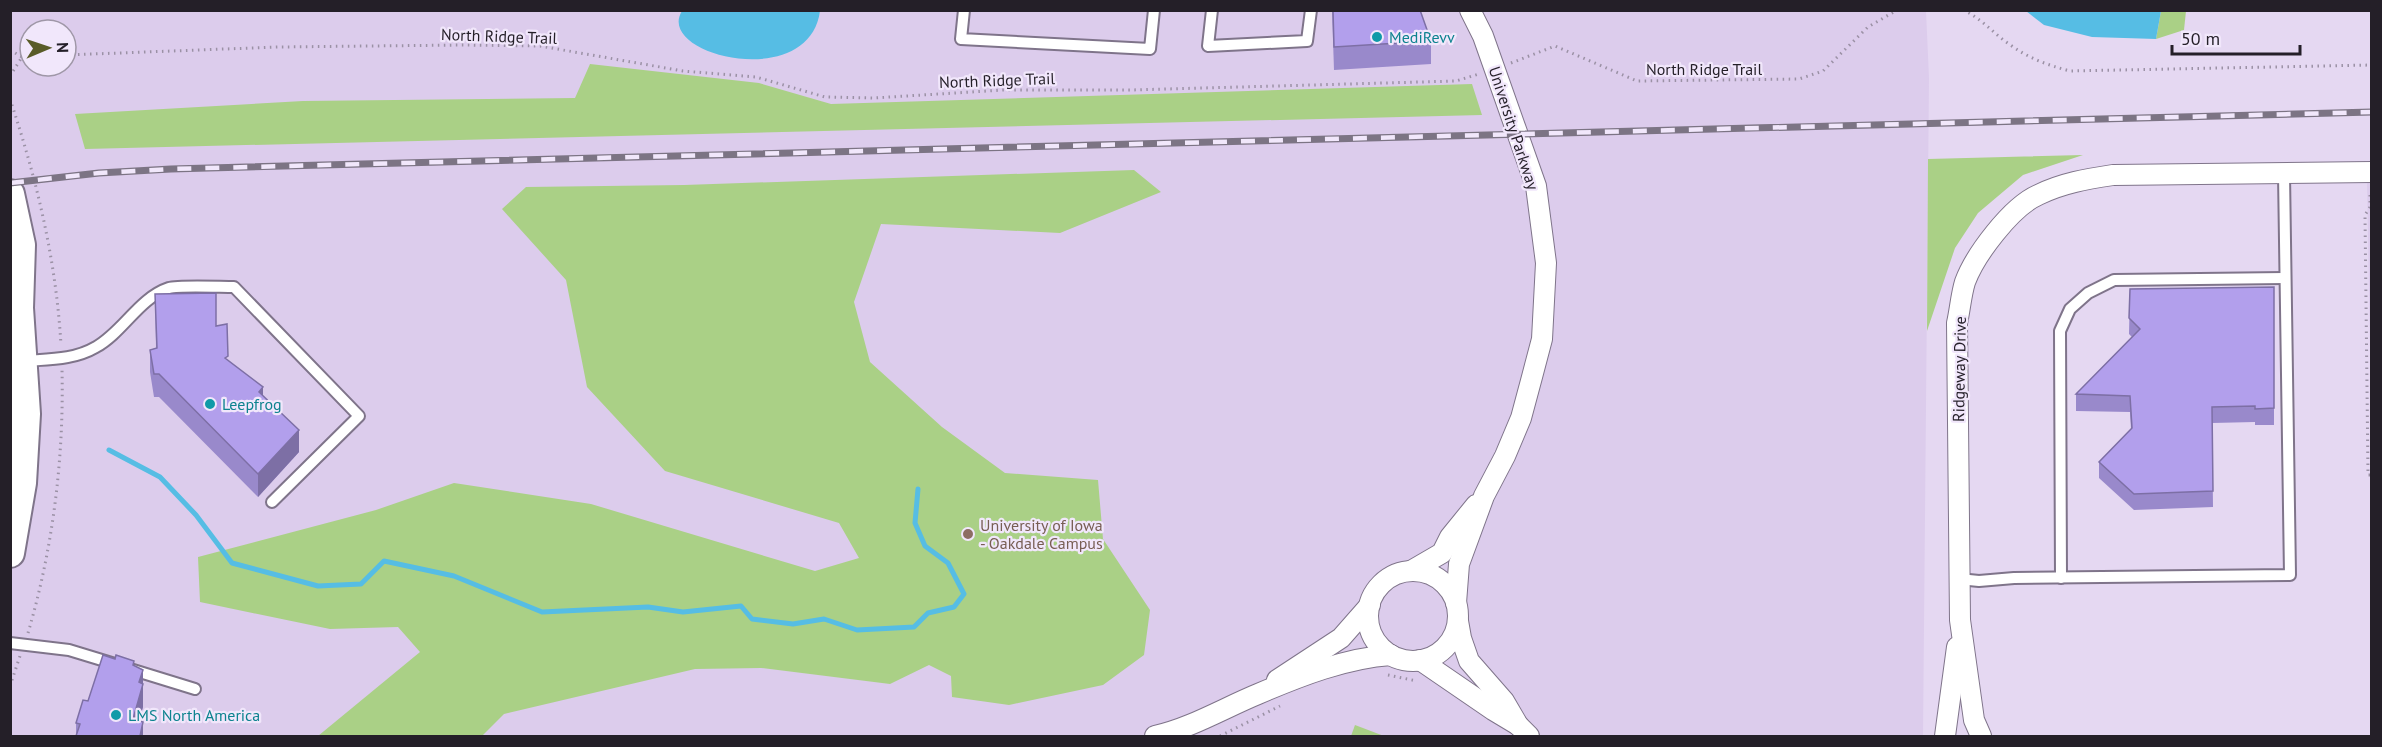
<svg xmlns="http://www.w3.org/2000/svg" width="2382" height="747" viewBox="0 0 2382 747" font-family="'PT Sans',sans-serif">
  <style>
    .built { fill: #dcccec; fill-rule: evenodd }
    .green { fill: #aad086 }
    .water { fill: #56bde4 }
    .lines { fill: none; stroke-linecap: round; stroke-linejoin: round }
    .stream { stroke: #56bde4; stroke-width: 5 }
    .service-casing { stroke: #7f748a; stroke-width: 14 }
    .minor-casing { stroke: #7f748a; stroke-width: 22 }
    .secondary-casing { stroke: #7f748a; stroke-width: 32 }
    .path { stroke: #9b91a5; stroke-width: 3; stroke-dasharray: 1.5 4.5; stroke-linecap: butt }
    .service { stroke: #fff; stroke-width: 10 }
    .minor { stroke: #fff; stroke-width: 20 }
    .secondary { stroke: #fff; stroke-width: 28 }
    .rail-casing { stroke: #7c7484; stroke-width: 7 }
    .rail { stroke: #f1e7fb; stroke-width: 4.5; stroke-dasharray: 14; stroke-linecap: butt }
    .wall { fill: #9989cb }
    .shaded-wall { fill: #7d6fa5 }
    .building { fill: #b29fec; stroke: #7d6fa5; stroke-width: 1.5 }
    .culture-dot { fill: #0f9aa8; stroke: #f1e7fb; stroke-width: 2 }
    .education-dot { fill: #8d6e63; stroke: #f1e7fb; stroke-width: 2 }
    .labels { text-anchor: middle; stroke-width: 4.5; stroke-linejoin: round; paint-order: stroke }
    .street-label { font-size: 16px; fill: #241f28; stroke: #f1e7fb }
    .culture-label { font-size: 16px; fill: #0d838f; stroke: #f1e7fb; text-anchor: start }
    .education-label { font-size: 16px; fill: #785e54; stroke: #f1e7fb; text-anchor: start }
  </style>
  <rect width="100%" height="100%" fill="#e5d8f2"/>
  <g class="built">
    <path d="M10 11H1926L1929 78 1923 736H11ZM30 30H66V66H30Z"/>
    <polygon points="2367,181 2372,181 2371,406"/>
  </g>
  <g class="green">
    <polygon points="2161,11 2186,11 2184,30 2156,39"/>
    <polygon points="590,64 759,83 831,104 1472,84 1482,115 85,149 75,114 303,101 575,98"/>
    <polygon points="2083,155 2023,175 1978,213 1955,248 1927,331 1928,159"/>
    <polygon points="1134,170 1161,192 1060,233 881,224 854,302 870,362 942,427 1005,473 1098,480 1103,539 1150,610 1144,655 1103,685 1009,705 952,697 951,676 929,665 890,684 761,668 695,669 504,714 482,736 318,736 420,652 398,627 330,629 200,602 198,557 376,510 454,483 591,504 815,571 859,558 839,523 665,471 587,387 566,280 502,209 526,187 684,185"/>
    <polygon points="1355,725 1384,736 1351,736"/>
  </g>
  <g class="water">
    <path d="M682 11V10L820 11C809 93 654 55 682 11Z"/>
    <polygon points="2026,11 2161,11 2156,39 2092,37 2044,25"/>
  </g>
  <g class="lines">
    <polyline class="stream" points="109,450 160,477 196,515 232,563 318,586 361,584 384,561 454,576 542,612 648,607 683,612 741,606 752,619 793,624 824,619 857,630 914,627 928,613 954,607 964,594 948,563 925,546 915,523 918,489"/>
    <g class="service-casing">
      <g id="service">
        <polyline points="964,10 961,39 1150,49 1154,10"/>
        <polyline points="1212,10 1208,46 1307,41 1311,10"/>
        <path d="M24 361C49 359 74 360 96 347 123 332 139 298 169 288 179 285 220 287 234 287L359 416 272 502"/>
        <polyline points="2061,578 2060,331 2070,309 2088,293 2114,280 2285,278"/>
        <polyline points="1959,579 1979,581 2014,578 2290,575 2284,174"/>
        <polyline points="10,643 69,650 115,664"/>
        <polyline points="130,669 195,689"/>
      </g>
    </g>
    <g class="minor-casing">
      <g id="minor">
        <polyline points="1411,571 1442,553 1450,537 1476,505"/>
        <circle cx="1413" cy="616" r="45"/>
        <polyline points="1456,603 1459,564 1484,496 1505,456 1521,418 1532,377 1542,339 1546,263 1536,186 1483,36 1470,10"/>
        <polyline points="1458,621 1461,638 1469,661 1504,701 1518,725 1529,736"/>
        <polyline points="1420,660 1493,710 1518,725"/>
        <polyline points="1277,680 1341,638 1370,605"/>
        <path d="M1155 736C1191 728 1224 708 1258 694 1300 676 1346 658 1391 655"/>
        <polyline points="1945,736 1957,647"/>
        <path d="M1981 736 1974 720 1960 620 1957 323C1960 310 1961 295 1965 282 1975 255 2011 207 2038 195 2062 183 2087 179 2113 175L2372 172"/>
      </g>
    </g>
    <g class="secondary-casing">
      <polyline id="secondary" points="10,194 21,245 19,308 26,414 22,483 10,553"/>
    </g>
    <g class="path">
      <path d="M1963 10C1981 18 1993 33 2009 44 2028 58 2047 65 2070 71L2372 65"/>
      <polyline points="10,50 22,57"/>
      <polyline points="66,55 278,47 463,45 540,46 683,71 756,77 825,97 874,98 1003,90 1131,90 1456,81 1479,74"/>
      <polyline points="1511,63 1555,46 1637,81 1799,79 1823,71 1868,27 1897,10"/>
      <polyline points="10,76 22,57 30,57"/>
      <path d="M10 99C37 180 56 260 61 345"/>
      <polyline points="2370,195 2370,207 2365,215 2368,475 2372,475"/>
      <path d="M28 633C53 548 64 458 62 370"/>
      <polyline points="1388,675 1417,681"/>
      <polyline points="10,686 20,656"/>
      <polyline points="1220,736 1280,706"/>
    </g>
    <use href="#service" class="service"/>
    <use href="#minor" class="minor"/>
    <use href="#secondary" class="secondary"/>
    <g class="rail-casing">
      <polyline id="rail" points="10,183 99,173 171,169 2372,112"/>
    </g>
    <use href="#rail" class="rail"/>
  </g>
  <g class="wall">
    <polygon points="1332,10 1420,10 1431,41 1431,64 1334,70"/>
    <polygon points="2274,287 2274,425 2255,425 2255,422 2212,423 2213,507 2134,510 2099,478 2099,462 2131,429 2130,412 2076,411 2076,394 2132,337 2129,334 2130,289"/>
    <polygon points="155,294 228,361 263,396 299,452 258,497 159,397 154,397 150,372 150,350 156,348"/>
    <polygon points="134,666 143,670 143,707 139,721 143,736 76,736 76,723 88,701"/>
  </g>
  <g class="shaded-wall">
    <polygon points="263,387 263,410 259,392"/>
    <polygon points="299,430 299,452 258,497 258,474"/>
    <polygon points="143,670 143,707 134,736 133,719 139,682"/>
    <polygon points="143,722 143,736 140,736"/>
  </g>
  <g class="building">
    <polygon points="1333,10 1420,10 1431,41 1334,47"/>
    <polygon points="2274,287 2274,408 2255,409 2255,406 2212,407 2213,491 2134,494 2099,462 2132,428 2130,396 2076,394 2140,329 2129,318 2130,289"/>
    <polygon points="216,293 216,326 227,324 228,356 225,358 263,387 259,392 299,430 258,474 159,374 154,374 150,350 157,348 155,294"/>
    <polygon points="103,655 115,659 116,655 134,661 133,665 143,670 139,682 143,684 133,719 143,722 140,736 76,736 80,724 76,723 83,700 88,701"/>
  </g>
  <g class="culture-dot">
    <circle cx="1377" cy="37" r="6"/>
    <circle cx="210" cy="404" r="6"/>
    <circle cx="116" cy="715" r="6"/>
  </g>
  <circle class="education-dot" cx="968" cy="534" r="6"/>
  <g class="labels">
    <g class="street-label">
      <text transform="translate(499 36) rotate(2)" y="6">North Ridge Trail</text>
      <text x="1704" y="75">North Ridge Trail</text>
      <text transform="translate(997 80) rotate(-2)" y="6">North Ridge Trail</text>
      <text transform="translate(1514 128) rotate(72)" y="6">University Parkway</text>
      <text transform="translate(1959 369) rotate(-89)" y="6">Ridgeway Drive</text>
    </g>
    <g class="culture-label">
      <text x="1389" y="43">MediRevv</text>
      <text x="222" y="410">Leepfrog</text>
      <text x="128" y="721">LMS North America</text>
    </g>
    <g class="education-label">
      <text x="980" y="531">University of Iowa<tspan x="980" dy="18">- Oakdale Campus</tspan></text>
    </g>
  </g>
  <rect width="2382" height="747" fill="none" stroke="#241f28" stroke-width="24"/>
  <g transform="translate(48 48) rotate(88)"><circle r="28" fill="#f1e7fb" stroke="#9f97a7" stroke-width="1.5"/>
  <path d="M0-4.5L10 22L0 15L-10 22Z" fill="#595b28"/>
  <text y="-9" font-size="16" font-weight="bold" text-anchor="middle" fill="#241f28">N</text>
  </g>
  <path d="M2172 45v9h128v-9" fill="none" stroke="#241f28" stroke-width="3"/>
  <text x="2181" y="45" font-size="18" fill="#241f28" stroke="#f1e7fb" stroke-width="4.5" paint-order="stroke">50 m</text>
</svg>
